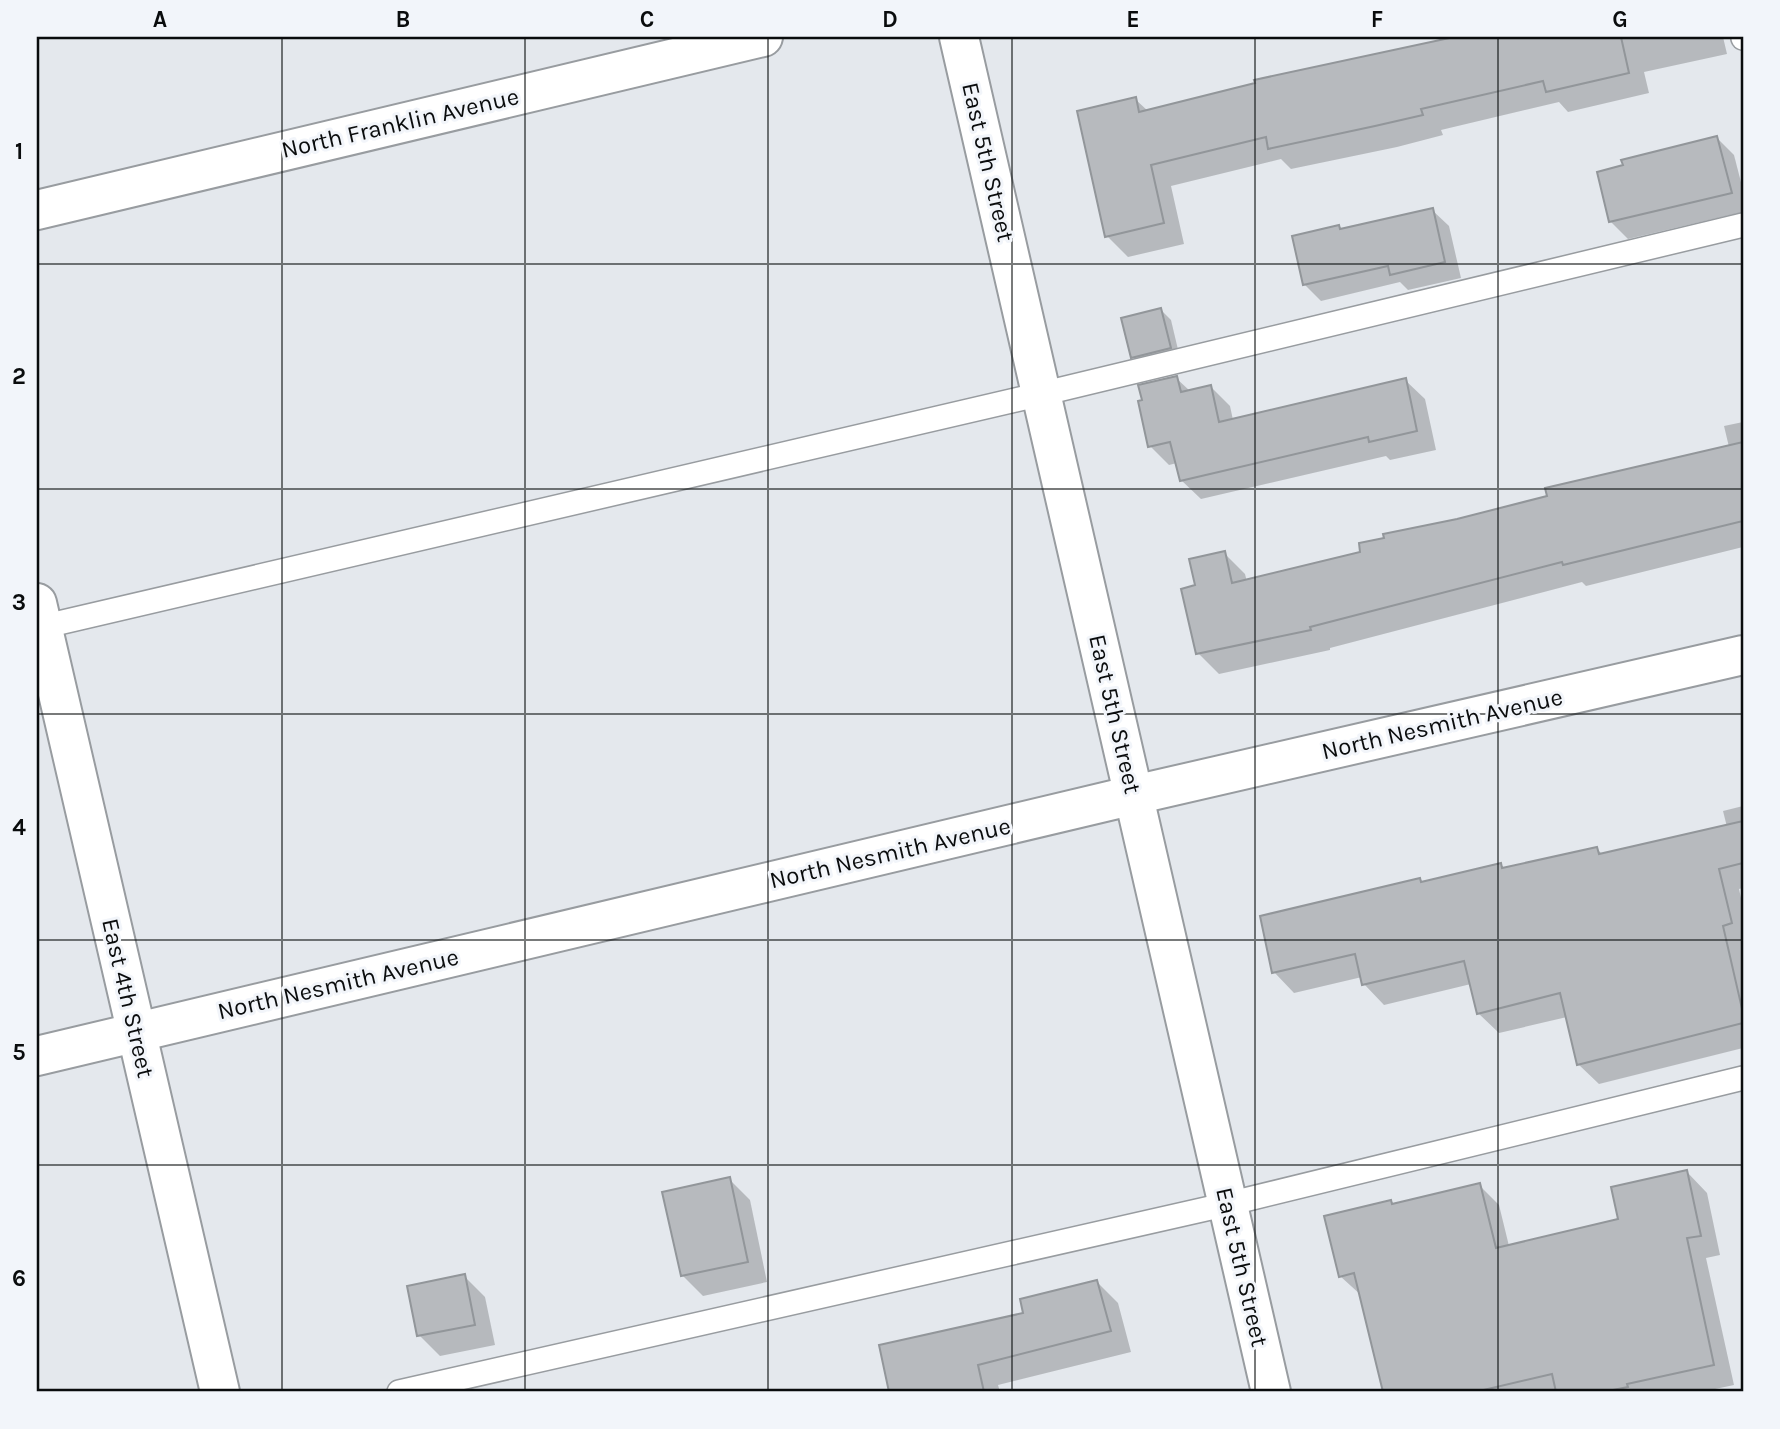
<svg xmlns="http://www.w3.org/2000/svg" width="1780" height="1429" viewBox="0 0 1780 1429" font-family="Karla,sans-serif">
  <style>
    .shadow { fill: #0003 }
    .building { fill: #b7babe; stroke: #92969a; stroke-width: 2 }
    .lines { fill: none; stroke-linecap: round; stroke-linejoin: round }
    .service-casing { stroke: #989ca0; stroke-width: 26 }
    .minor-casing { stroke: #989ca0; stroke-width: 42 }
    .service { stroke: #fff; stroke-width: 23 }
    .minor { stroke: #fff; stroke-width: 38 }
    .grid { fill: none; stroke: #0a0c0d; stroke-width: 2; stroke-opacity: 0.55 }
    .labels { text-anchor: middle; stroke-width: 6; stroke-linejoin: round; paint-order: stroke }
    .street-label { font-size: 24px; fill: #0a0c0d; stroke: #f2f5fa }
    .neatline { fill: none; stroke: #0a0c0d; stroke-width: 2.5 }
    .grid-label { font-size: 23px; text-anchor: middle; font-weight: bold; fill: #0a0c0d }
  </style>
  <rect width="100%" height="100%" fill="#e4e8ed"/>
  <g class="shadow">
    <polygon points="1462,37 1723,37 1727,54 1644,72 1649,93 1568,112 1559,102 1441,130 1443,135 1397,147 1291,169 1281,159 1171,186 1184,244 1128,257 1107,236 1135,99 1148,111"/>
    <polygon points="1717,138 1734,155 1743,190 1743,212 1628,239 1611,222"/>
    <polygon points="1432,210 1449,226 1461,278 1408,290 1400,282 1321,301 1305,285 1339,227 1342,231"/>
    <polygon points="1161,310 1171,320 1180,358 1143,367 1133,357"/>
    <polygon points="1176,378 1190,391 1211,387 1230,406 1233,420 1405,380 1425,399 1436,450 1390,460 1386,456 1201,499 1181,480 1177,463 1169,465 1150,446"/>
    <polygon points="1743,422 1743,547 1586,586 1582,582 1330,648 1330,650 1219,674 1198,653 1197,587 1224,553 1245,574 1247,582 1362,553 1458,521 1729,447 1724,426"/>
    <polygon points="1743,806 1743,888 1739,889 1743,907 1743,1048 1599,1084 1578,1064 1567,1017 1499,1033 1478,1013 1471,984 1384,1005 1364,984 1362,977 1294,993 1274,972 1420,880 1423,883 1500,865 1505,869 1597,849 1603,855 1727,827 1723,811"/>
    <polygon points="1687,1172 1707,1193 1720,1255 1706,1258 1734,1385 1701,1392 1385,1392 1362,1296 1340,1276 1393,1205 1479,1185 1499,1205 1509,1246 1620,1221"/>
    <polygon points="729,1179 750,1200 767,1282 703,1296 682,1275"/>
    <polygon points="464,1276 485,1297 495,1345 440,1356 419,1335"/>
    <polygon points="1097,1282 1118,1303 1131,1352 998,1385 1000,1392 891,1392 881,1346 1025,1315"/>
  </g>
  <g class="building">
    <polygon points="1454,37 1621,37 1629,73 1546,92 1543,81 1421,109 1423,115 1375,126 1268,149 1266,137 1151,165 1164,223 1105,237 1077,111 1136,97 1139,112 1255,83 1254,80"/>
    <polygon points="1717,136 1732,193 1609,222 1597,172 1623,165 1621,160"/>
    <polygon points="1433,208 1445,262 1390,275 1388,266 1303,285 1292,236 1339,225 1340,229"/>
    <polygon points="1161,308 1171,348 1131,358 1121,318"/>
    <polygon points="1177,376 1181,392 1211,385 1219,422 1406,378 1417,431 1369,442 1368,437 1180,481 1170,442 1148,447 1138,401 1142,400 1138,385"/>
    <polygon points="1743,442 1743,521 1563,565 1562,562 1310,627 1311,630 1196,654 1181,589 1195,585 1189,559 1225,551 1232,583 1360,552 1359,543 1384,538 1383,534 1457,519 1547,496 1545,488"/>
    <polygon points="1743,821 1743,863 1719,869 1732,923 1723,926 1743,1013 1743,1023 1577,1065 1560,993 1477,1014 1464,961 1362,985 1355,954 1272,973 1260,916 1420,878 1421,882 1501,863 1502,868 1597,847 1599,854"/>
    <polygon points="1687,1170 1701,1236 1687,1238 1714,1365 1627,1384 1628,1387 1603,1392 1556,1392 1552,1374 1475,1392 1383,1392 1354,1273 1339,1277 1324,1216 1391,1200 1392,1204 1480,1183 1496,1248 1618,1219 1611,1187"/>
    <polygon points="730,1177 748,1262 681,1276 662,1192"/>
    <polygon points="465,1274 475,1325 417,1336 407,1286"/>
    <polygon points="1097,1280 1111,1331 978,1365 984,1392 889,1392 879,1345 1023,1313 1020,1299"/>
  </g>
  <g class="lines">
    <g class="service-casing">
      <g id="service">
        <polyline points="1743,37 1743,38"/>
        <polyline points="37,628 1041,394 1743,225"/>
        <polyline points="399,1392 1228,1204 1743,1078"/>
      </g>
    </g>
    <g class="minor-casing">
      <g id="minor">
        <polyline points="959,37 1271,1392"/>
        <polyline points="37,210 763,37"/>
        <polyline points="37,603 220,1392"/>
        <polyline points="37,1056 1134,795 1743,655"/>
      </g>
    </g>
    <use href="#service" class="service"/>
    <use href="#minor" class="minor"/>
  </g>
  <path class="grid" d="M282 37V1392M525 37V1392M768 37V1392M1012 37V1392M1255 37V1392M1498 37V1392M37 264H1743M37 489H1743M37 714H1743M37 940H1743M37 1165H1743"/>
  <g class="labels">
    <g class="street-label">
      <text transform="translate(400 123) rotate(-13)" y="8">North Franklin Avenue</text>
      <text transform="translate(988 162) rotate(77)" y="8">East 5th Street</text>
      <text transform="translate(1115 714) rotate(77)" y="8">East 5th Street</text>
      <text transform="translate(1442 724) rotate(-13)" y="8">North Nesmith Avenue</text>
      <text transform="translate(890 853) rotate(-13)" y="8">North Nesmith Avenue</text>
      <text transform="translate(338 984) rotate(-13)" y="8">North Nesmith Avenue</text>
      <text transform="translate(128 998) rotate(77)" y="8">East 4th Street</text>
      <text transform="translate(1242 1267) rotate(77)" y="8">East 5th Street</text>
    </g>
  </g>
  <rect width="1780" height="1429" fill="none" stroke="#f2f5fa" stroke-width="77"/>
  <rect x="38" y="38" width="1704" height="1352" class="neatline"/>
  <g class="grid-label">
    <text x="160" y="27">A</text>
    <text x="403" y="27">B</text>
    <text x="647" y="27">C</text>
    <text x="890" y="27">D</text>
    <text x="1133" y="27">E</text>
    <text x="1377" y="27">F</text>
    <text x="1620" y="27">G</text>
    <text x="19" y="159">1</text>
    <text x="19" y="384">2</text>
    <text x="19" y="610">3</text>
    <text x="19" y="835">4</text>
    <text x="19" y="1060">5</text>
    <text x="19" y="1286">6</text>
  </g>
</svg>
